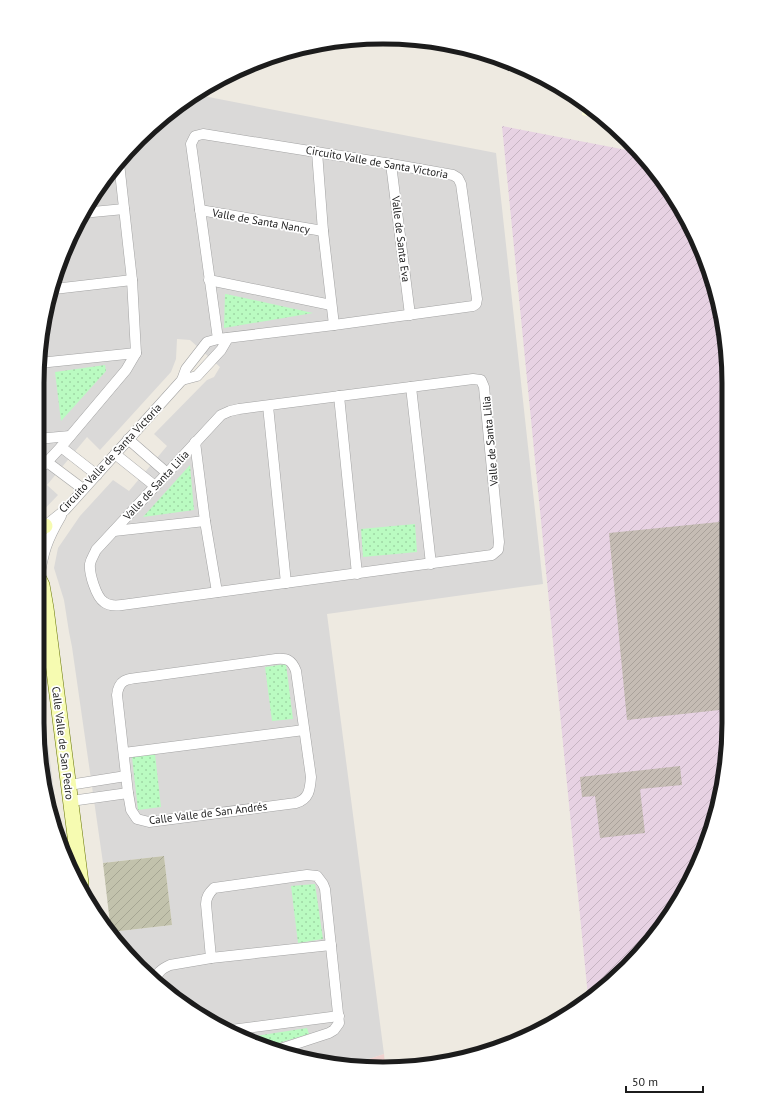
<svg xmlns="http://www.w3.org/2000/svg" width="766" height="1106" viewBox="0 0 766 1106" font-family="'PT Sans',sans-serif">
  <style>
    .residential { fill: #dad9d8 }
    .commercial { fill: #f0d1ce }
    .industrial { fill: url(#industrial-furrows) }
    .education { fill: #feffd8 }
    .construction { fill: url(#construction-furrows) }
    .park { fill: url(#park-dots) }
    .building { fill: url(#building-hatch) }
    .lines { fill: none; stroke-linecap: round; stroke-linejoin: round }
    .street-casing { stroke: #a3a3a3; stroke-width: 11 }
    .secondary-casing { stroke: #657401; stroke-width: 16 }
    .street { stroke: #fff; stroke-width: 10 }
    .secondary { stroke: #f6fbb1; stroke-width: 15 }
    .labels { text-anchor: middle; stroke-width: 3.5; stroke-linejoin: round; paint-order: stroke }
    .street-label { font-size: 11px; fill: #1c1c1c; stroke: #fff }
    .rim { fill: none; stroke: #1c1c1c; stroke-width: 5 }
  </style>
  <defs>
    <pattern id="industrial-furrows" width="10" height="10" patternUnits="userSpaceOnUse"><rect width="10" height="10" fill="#e7d2e3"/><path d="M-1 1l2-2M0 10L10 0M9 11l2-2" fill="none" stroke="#c6b4c2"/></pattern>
    <pattern id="construction-furrows" width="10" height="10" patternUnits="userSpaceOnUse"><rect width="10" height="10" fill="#c2c2ac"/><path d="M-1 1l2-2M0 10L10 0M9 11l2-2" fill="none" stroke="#a6a693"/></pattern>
    <pattern id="park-dots" width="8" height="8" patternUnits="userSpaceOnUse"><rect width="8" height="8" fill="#bafbc1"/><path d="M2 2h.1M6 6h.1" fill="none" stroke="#9fd7a5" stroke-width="1.8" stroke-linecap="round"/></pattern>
    <pattern id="building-hatch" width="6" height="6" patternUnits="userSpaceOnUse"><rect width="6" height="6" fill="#c5bcb4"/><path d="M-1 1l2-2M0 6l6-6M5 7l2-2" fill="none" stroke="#a9a19a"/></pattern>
  </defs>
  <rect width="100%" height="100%" fill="#eeeae1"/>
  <g class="residential">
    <polygon points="193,94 496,153 543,584 327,614 384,1054 348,1066 338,1066 250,1043 155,983 111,933 111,932 172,925 164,856 103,863 72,647 69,632 64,600 54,568 58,548 80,516 113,480 129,491 167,446 154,434 207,380 214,377 220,367 190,340 177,339 176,359 171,372 100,450 87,437 47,485 58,495 37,517 37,383 44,316 83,210 139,138"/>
    <polygon points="37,658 55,800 47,802 37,723"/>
  </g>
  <polygon class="commercial" points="384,1054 385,1065 348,1066"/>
  <polygon class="industrial" points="502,126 637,152 693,230 722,316 729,383 729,723 722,791 703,856 671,915 627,968 588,996"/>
  <polygon class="education" points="584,103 604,119 582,115"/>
  <polygon class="construction" points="164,856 172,925 111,932 103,863"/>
  <g class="park">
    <polygon points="225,294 226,294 313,313 224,328"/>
    <polygon points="105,365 106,371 61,421 55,372"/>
    <polygon points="190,465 194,510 143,517"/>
    <polygon points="415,524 417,552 363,557 361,529"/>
    <polygon points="286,664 293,719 272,721 265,667"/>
    <polygon points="155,754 161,807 138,810 132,757"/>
    <polygon points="315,884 323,939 298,943 291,886"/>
    <polygon points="307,1028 309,1034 265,1047 250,1043 243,1038"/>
  </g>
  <g class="building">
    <polygon points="729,521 729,709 627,720 609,533"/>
    <polygon points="680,766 682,785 640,789 645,833 600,838 595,796 582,797 580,777"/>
  </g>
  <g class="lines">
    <g class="street-casing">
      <g id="street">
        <polyline points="317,152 323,231 334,325"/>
        <polyline points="391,164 410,315"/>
        <polyline points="200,210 323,231"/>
        <polyline points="82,213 124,209"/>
        <polyline points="209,280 331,305"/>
        <polyline points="54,289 132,280"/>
        <polyline points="39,363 136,353"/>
        <path d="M473 379 481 380 484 387 499 542 498 550 492 555 122 605C115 606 109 606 104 602 96 597 89 573 90 564 91 559 94 555 96 550L221 415 230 411 239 409Z"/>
        <polyline points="182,380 197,376 221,350 228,338"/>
        <polyline points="411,387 431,564"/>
        <polyline points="339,396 357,574"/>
        <polyline points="268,406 286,583"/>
        <polyline points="37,439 70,436"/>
        <polyline points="128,439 167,473"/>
        <polyline points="195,442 205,521 217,592"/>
        <polyline points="61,447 97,475"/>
        <polyline points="115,454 155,486"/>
        <polyline points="47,462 83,489"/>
        <polyline points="37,471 47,462 61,447 126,370 136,353 132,280 119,163"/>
        <polyline points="114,531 205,521"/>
        <polyline points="37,535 45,526 65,510 182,380 186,369 207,342 218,339 334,325 473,306 476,304 477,299 461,184 458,178 453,175 391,164 203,134 195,136 191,144 218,339"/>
        <path d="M39 579C43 552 47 540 61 516"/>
        <path d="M276 659C287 658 292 660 296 671L311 777C310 790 309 799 296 803L149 822 137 819 131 810 128 793 117 695C119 677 130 679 145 677Z"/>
        <polyline points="124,753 304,730"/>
        <polyline points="69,785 126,776"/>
        <polyline points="71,801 128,793"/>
        <polyline points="211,958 331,945"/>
        <path d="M155 984C156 973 161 969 170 965L211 958 206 904C206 897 209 893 214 888L307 875 317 876 323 884 325 889 339 1023 334 1030 329 1033 277 1050"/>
        <polyline points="231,1030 339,1016"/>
      </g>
    </g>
    <g class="secondary-casing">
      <g id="secondary">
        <polyline points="37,528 45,526"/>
        <polyline points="37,575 42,585 46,608 81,883"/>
      </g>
    </g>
    <use href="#street" class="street"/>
    <use href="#secondary" class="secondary"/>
  </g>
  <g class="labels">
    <g class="street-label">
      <text transform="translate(377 162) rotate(10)" y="4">Circuito Valle de Santa Victoria</text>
      <text transform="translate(261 221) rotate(10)" y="4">Valle de Santa Nancy</text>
      <text transform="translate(401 239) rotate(83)" y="4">Valle de Santa Eva</text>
      <text transform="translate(490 441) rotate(-95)" y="4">Valle de Santa Lilia</text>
      <text transform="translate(110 458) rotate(-47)" y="4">Circuito Valle de Santa Victoria</text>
      <text transform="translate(156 485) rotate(-47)" y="4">Valle de Santa Lilia</text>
      <text transform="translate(63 743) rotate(83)" y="4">Calle Valle de San Pedro</text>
      <text transform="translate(208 813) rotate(-7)" y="4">Calle Valle de San Andrés</text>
    </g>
  </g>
  <path d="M0 0H766V1106H0ZM383 44H383A339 339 0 0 1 722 383V723A339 339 0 0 1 383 1062H383A339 339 0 0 1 44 723V383A339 339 0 0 1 383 44Z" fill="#fff" fill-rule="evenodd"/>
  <path class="rim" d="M383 44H383A339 339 0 0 1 722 383V723A339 339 0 0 1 383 1062H383A339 339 0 0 1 44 723V383A339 339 0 0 1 383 44Z"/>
  <path d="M626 1086v6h77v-6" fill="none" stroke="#1c1c1c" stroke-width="2"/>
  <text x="632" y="1086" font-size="12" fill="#1c1c1c" stroke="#ffffff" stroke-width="3" paint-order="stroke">50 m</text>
</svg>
